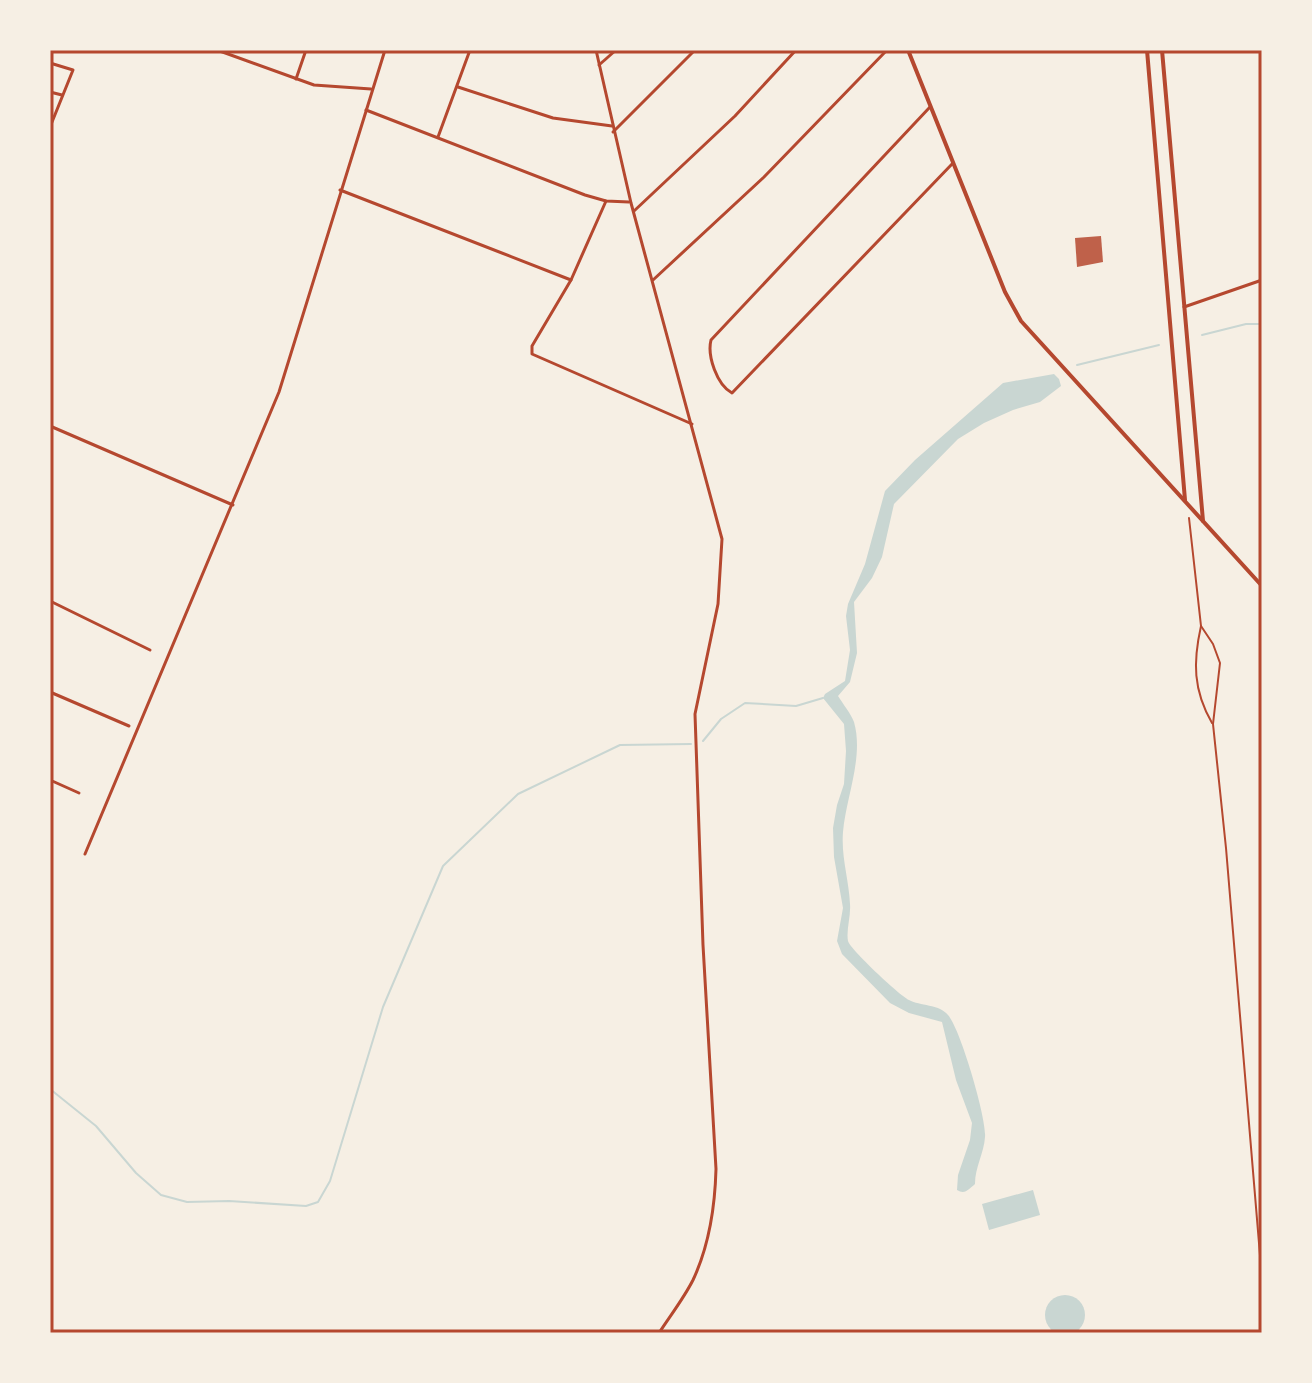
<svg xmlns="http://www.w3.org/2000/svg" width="1312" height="1383" viewBox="0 0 1312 1383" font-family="'Space Grotesk',sans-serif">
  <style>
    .water { fill: #c9d6d2 }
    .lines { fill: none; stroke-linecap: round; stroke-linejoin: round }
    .stream { stroke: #c9d6d2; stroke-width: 2 }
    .building { fill: #bf614a }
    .pedestrian { stroke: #b5482f; stroke-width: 2 }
    .minor { stroke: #b5482f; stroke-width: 3 }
    .secondary { stroke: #b5482f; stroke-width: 4 }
    .neatline { fill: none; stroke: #b5482f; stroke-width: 3 }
  </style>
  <rect width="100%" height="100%" fill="#f6efe4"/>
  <g class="water">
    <path d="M1054 374 1059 379 1061 386 1040 402 1013 410 984 423 958 439 894 504 882 557 872 578 854 602 857 653 850 682 838 696C843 704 851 714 854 722 864 757 846 797 843 832 841 857 849 880 850 904 851 916 846 930 848 941 850 949 899 995 909 1000 920 1006 939 1004 948 1015 960 1028 987 1119 985 1137 984 1153 975 1167 975 1184 969 1189 965 1195 957 1190L958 1175 970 1140 972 1123 956 1080 942 1022 909 1013 890 1003 842 954 837 941 843 908 834 857 833 828 837 805 844 784 846 751 844 724 823 698 825 694 845 681 850 650 846 616 848 604 865 564 885 491 915 460 1003 383Z"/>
    <polygon points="1033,1190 1040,1215 989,1230 982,1204"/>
    <circle cx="1065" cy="1315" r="20"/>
  </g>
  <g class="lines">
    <g class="stream">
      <polyline points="1202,335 1246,324 1262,324"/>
      <polyline points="1077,365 1159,345"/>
      <polyline points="703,741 721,719 745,703 796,706 823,698"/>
      <polyline points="50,1089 96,1126 136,1173 161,1195 187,1202 229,1201 306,1206 318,1202 330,1181 383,1007 443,866 518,794 620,745 691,744"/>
    </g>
  </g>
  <polygon class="building" points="1101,236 1103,262 1077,267 1075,238"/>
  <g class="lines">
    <g class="pedestrian">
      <polyline points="1189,518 1201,626 1213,644 1220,663 1213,724 1226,848 1262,1279"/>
      <path d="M1201 626C1193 662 1193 690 1212 723"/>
    </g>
    <g class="minor">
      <polyline points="217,50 314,85 371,89"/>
      <path d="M596 50 631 203 722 539 718 604 695 714 703 945 716 1169C715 1206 709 1246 693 1280 684 1298 670 1316 659 1333"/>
      <polyline points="50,57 52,50"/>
      <polyline points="50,63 73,70 50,127"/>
      <polyline points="599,65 616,50"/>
      <polyline points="296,79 306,50"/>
      <polyline points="458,87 553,118 612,126"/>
      <polyline points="50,92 62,95"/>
      <path d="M930 107 711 340C707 356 717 385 732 393L953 163"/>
      <polyline points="366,110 585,195 606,201 629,202"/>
      <polyline points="613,132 695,50"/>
      <polyline points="438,137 470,50"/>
      <polyline points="340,190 571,280"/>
      <polyline points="606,201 571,280 532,346 532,354 692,424"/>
      <polyline points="634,211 735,116 796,50"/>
      <polyline points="653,280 764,177 887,50"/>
      <polyline points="1184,307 1262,280"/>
      <polyline points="50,426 233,505"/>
      <polyline points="50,601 150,650"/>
      <polyline points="50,692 129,726"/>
      <polyline points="50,780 79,793"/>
      <polyline points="85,854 279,392 385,50"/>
    </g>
    <g class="secondary">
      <polyline points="908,50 1005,292 1021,321 1262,586"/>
      <polyline points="1147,50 1185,500"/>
      <polyline points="1162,50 1203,521"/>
    </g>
  </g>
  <rect width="1312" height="1383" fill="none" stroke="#f6efe4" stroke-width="104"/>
  <rect x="52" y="52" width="1208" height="1279" class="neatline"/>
</svg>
